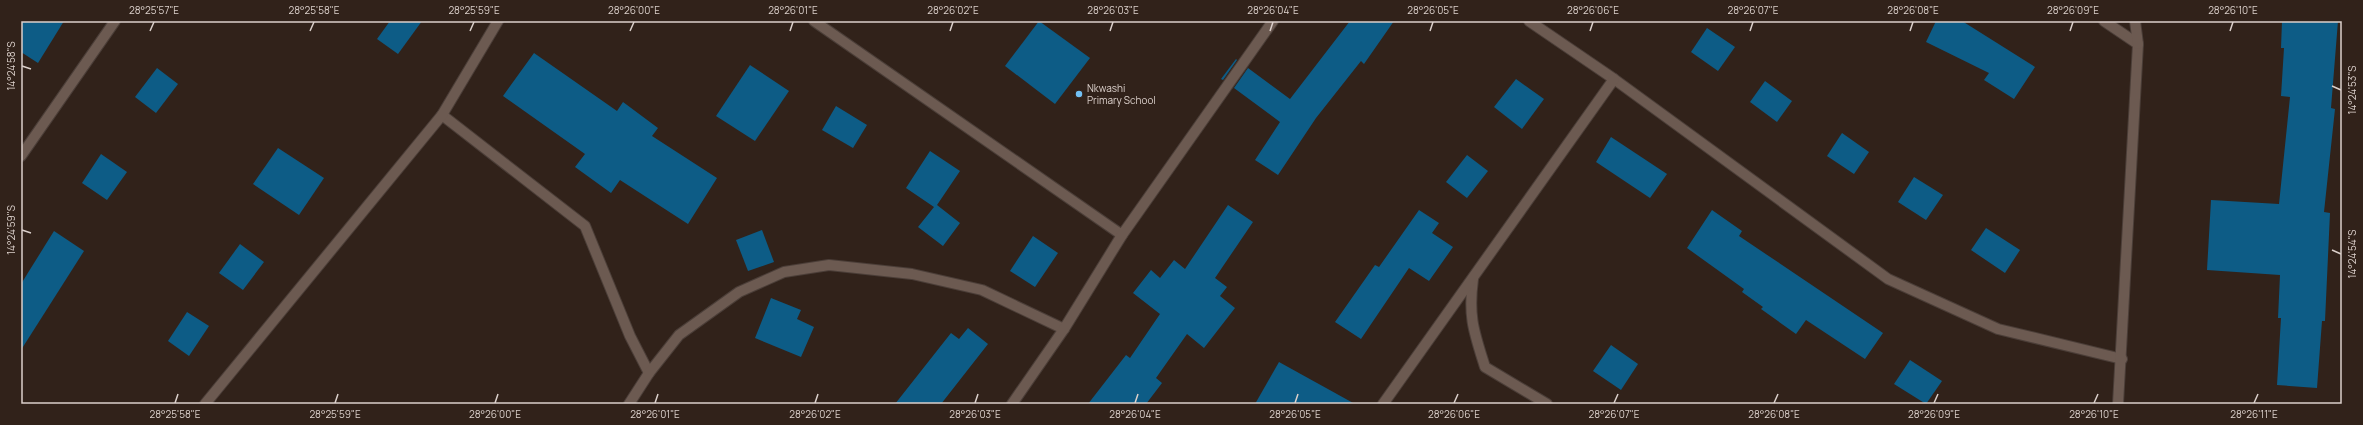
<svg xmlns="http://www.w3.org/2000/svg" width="2363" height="425" viewBox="0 0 2363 425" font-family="Manrope,sans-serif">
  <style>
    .building { fill: #0d5c86 }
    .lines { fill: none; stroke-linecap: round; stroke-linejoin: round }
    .street-casing { stroke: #4b3e38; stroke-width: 12 }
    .street { stroke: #6c5a51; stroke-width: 10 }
    .ticks { fill: none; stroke: #dbd0cb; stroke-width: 1.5 }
    .poi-dot { fill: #72c1f5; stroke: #31221a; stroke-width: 1.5 }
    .labels { text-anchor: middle; stroke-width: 3; stroke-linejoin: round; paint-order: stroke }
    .poi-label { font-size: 10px; fill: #dbd0cb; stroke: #31221a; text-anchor: start }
    .neatline { fill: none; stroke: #dbd0cb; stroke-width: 1.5 }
    .ticks-label { font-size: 10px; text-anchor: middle; fill: #dbd0cb }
  </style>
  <rect width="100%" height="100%" fill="#31221a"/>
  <g class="building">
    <polygon points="21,21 64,21 38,63 21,52"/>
    <polygon points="390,21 422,21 398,54 377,39"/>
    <polygon points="1039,21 1090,58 1055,104 1005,66"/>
    <polygon points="1350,21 1394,21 1364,64 1361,61 1316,118 1278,175 1255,160 1280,122 1234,88 1248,68 1290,99"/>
    <polygon points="1936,21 1962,21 2035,67 2014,99 1984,80 1989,73 1926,42"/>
    <polygon points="2282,21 2338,21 2331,108 2335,109 2324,212 2330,213 2325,321 2322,321 2317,388 2277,385 2281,318 2278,318 2280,275 2207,270 2211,200 2279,204 2290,97 2281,96 2284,48 2281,48"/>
    <polygon points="1707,28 1735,47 1718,71 1691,52"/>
    <polygon points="534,53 617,111 623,102 658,128 652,136 717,178 688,224 620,180 611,193 575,167 585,154 503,96"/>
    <polygon points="1236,59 1237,60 1223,80 1221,79"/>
    <polygon points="750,65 789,91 755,141 716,116"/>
    <polygon points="157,68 178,84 156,113 135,97"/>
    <polygon points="1516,79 1544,99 1522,129 1494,107"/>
    <polygon points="1765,81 1792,101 1777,122 1750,102"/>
    <polygon points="836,106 867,125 853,148 822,130"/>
    <polygon points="1842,133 1869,152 1854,174 1827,156"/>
    <polygon points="1611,137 1667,174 1650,198 1596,162"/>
    <polygon points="278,148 324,178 299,215 253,184"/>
    <polygon points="930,151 960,171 937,205 960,223 943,246 918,227 934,207 906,188"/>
    <polygon points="101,154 127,172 107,200 82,183"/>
    <polygon points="1467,155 1488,171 1467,198 1446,182"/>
    <polygon points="1914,177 1943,195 1926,220 1898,202"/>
    <polygon points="1228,205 1253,222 1215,278 1227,287 1220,296 1235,308 1204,348 1187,334 1156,378 1162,383 1146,404 1088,404 1126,355 1130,358 1160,314 1133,293 1151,270 1160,278 1174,260 1185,269"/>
    <polygon points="1419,210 1439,223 1432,233 1453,247 1429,281 1409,268 1361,339 1335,322 1375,265 1379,267"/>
    <polygon points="1712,210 1742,231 1739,236 1883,333 1865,359 1806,320 1796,334 1761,309 1763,307 1742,292 1744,289 1687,248"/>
    <polygon points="1986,228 2020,250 2005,273 1971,250"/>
    <polygon points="762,230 774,262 748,271 736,240"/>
    <polygon points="54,231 84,251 21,350 21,284"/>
    <polygon points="1033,236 1058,253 1035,287 1010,271"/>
    <polygon points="240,244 264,262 243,290 219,273"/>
    <polygon points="771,298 801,310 797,319 814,327 801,357 755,338"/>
    <polygon points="187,312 209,326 189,356 168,341"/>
    <polygon points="968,328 988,344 941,404 895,404 951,333 959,339"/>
    <polygon points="1611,345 1638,364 1621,390 1593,371"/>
    <polygon points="1910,360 1942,381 1926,404 1894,384"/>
    <polygon points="1279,362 1355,404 1255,404"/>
  </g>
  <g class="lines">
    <g class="street-casing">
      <g id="street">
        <polyline points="814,21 1122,235"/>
        <polyline points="1529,21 1614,79 1888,279 1998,329 2122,359"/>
        <polyline points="2104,21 2138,44 2118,404"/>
        <polyline points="2135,21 2138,44"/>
        <polyline points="442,115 585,226 630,336 649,373"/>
        <polyline points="21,156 115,21"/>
        <path d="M1473 279C1468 317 1474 332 1485 367L1547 404"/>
        <polyline points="205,404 442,115 498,21"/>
        <polyline points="629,404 649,373 679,335 739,292 784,272 829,265 912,274 982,290 1064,329"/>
        <polyline points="1012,404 1064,329 1122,235 1273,21"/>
        <polyline points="1383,404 1614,79"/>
      </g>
    </g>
    <use href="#street" class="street"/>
  </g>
  <path class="ticks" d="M150 31 154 22M310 31 314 22M470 31 474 22M630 31 634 22M790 31 793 22M950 31 953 22M1110 31 1113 22M1270 31 1273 22M1430 31 1433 22M1590 31 1593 22M1750 31 1753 22M1910 31 1913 22M2070 31 2073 22M2230 31 2233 22M22 66 31 69M2332 86 2341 90M22 230 31 233M2332 250 2341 254M175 403 178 394M335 403 338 394M495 403 498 394M655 403 658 394M815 403 818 394M975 403 978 394M1135 403 1138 394M1295 403 1298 394M1454 403 1458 394M1614 403 1618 394M1774 403 1778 394M1934 403 1938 394M2094 403 2098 394M2254 403 2258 394"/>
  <circle class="poi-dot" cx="1079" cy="94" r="4"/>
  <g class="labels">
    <g class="poi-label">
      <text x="1087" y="92">Nkwashi<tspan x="1087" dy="12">Primary School</tspan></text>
    </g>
  </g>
  <rect width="2363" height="425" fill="none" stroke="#31221a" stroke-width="44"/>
  <rect x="22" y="22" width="2319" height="381" class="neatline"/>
  <g class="ticks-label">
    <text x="154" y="14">28°25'57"E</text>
    <text x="314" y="14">28°25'58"E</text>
    <text x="474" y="14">28°25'59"E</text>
    <text x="634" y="14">28°26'00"E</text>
    <text x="793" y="14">28°26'01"E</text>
    <text x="953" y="14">28°26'02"E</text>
    <text x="1113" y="14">28°26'03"E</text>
    <text x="1273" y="14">28°26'04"E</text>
    <text x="1433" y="14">28°26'05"E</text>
    <text x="1593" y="14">28°26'06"E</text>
    <text x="1753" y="14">28°26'07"E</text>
    <text x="1913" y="14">28°26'08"E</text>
    <text x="2073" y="14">28°26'09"E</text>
    <text x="2233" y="14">28°26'10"E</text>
    <text transform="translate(11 66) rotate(-90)" y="4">14°24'58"S</text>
    <text transform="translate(2352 90) rotate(-90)" y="4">14°24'53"S</text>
    <text transform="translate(11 230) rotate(-90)" y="4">14°24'59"S</text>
    <text transform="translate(2352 254) rotate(-90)" y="4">14°24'54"S</text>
    <text x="175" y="418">28°25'58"E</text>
    <text x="335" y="418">28°25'59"E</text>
    <text x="495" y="418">28°26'00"E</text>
    <text x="655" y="418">28°26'01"E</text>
    <text x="815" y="418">28°26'02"E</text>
    <text x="975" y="418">28°26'03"E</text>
    <text x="1135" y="418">28°26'04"E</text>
    <text x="1295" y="418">28°26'05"E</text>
    <text x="1454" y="418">28°26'06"E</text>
    <text x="1614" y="418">28°26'07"E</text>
    <text x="1774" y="418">28°26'08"E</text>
    <text x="1934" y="418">28°26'09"E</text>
    <text x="2094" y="418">28°26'10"E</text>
    <text x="2254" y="418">28°26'11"E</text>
  </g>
</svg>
